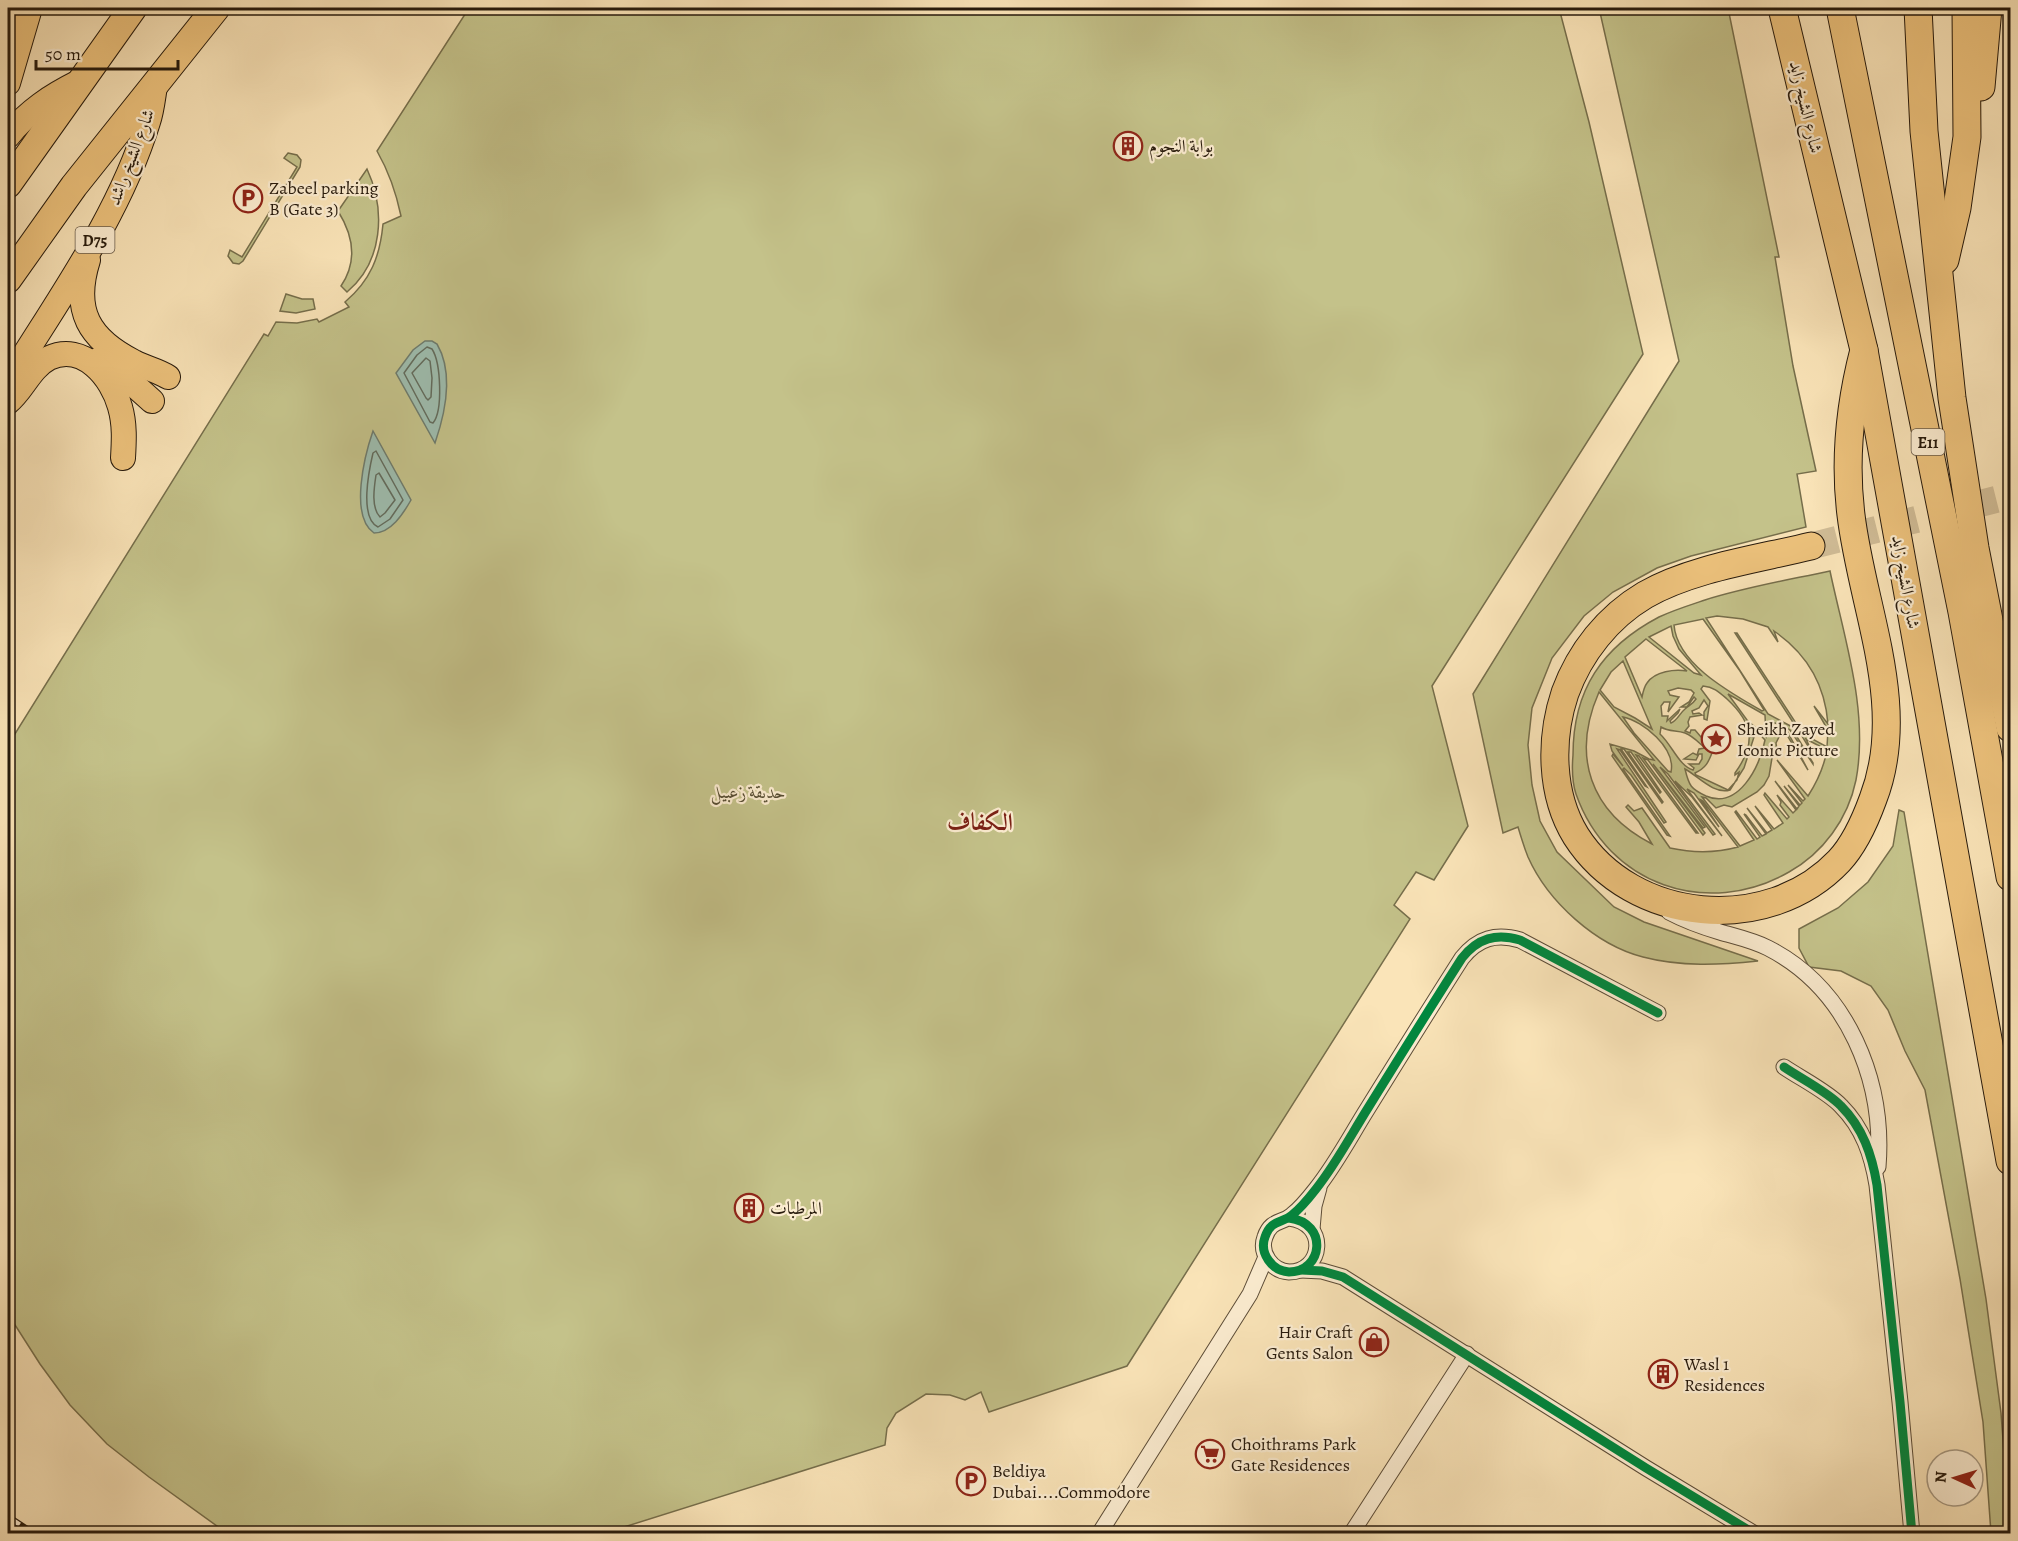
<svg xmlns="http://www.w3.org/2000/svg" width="2018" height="1541" viewBox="0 0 2018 1541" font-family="Alegreya,Amiri,serif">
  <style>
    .green { fill: #c4c28a; stroke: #766e4b; stroke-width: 1.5; fill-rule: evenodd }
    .water { fill: #9ebeb0; stroke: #6e7c6e; stroke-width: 1.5 }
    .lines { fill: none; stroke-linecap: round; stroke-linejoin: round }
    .shore { stroke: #626c5e; stroke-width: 1.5 }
    .highway-tunnel { stroke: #d0bc96; stroke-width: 27; stroke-dasharray: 27 14; stroke-linecap: butt }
    .street-casing { stroke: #5c4c37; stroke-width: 17 }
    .primary-casing { stroke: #271a0c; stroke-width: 26 }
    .highway-casing { stroke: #271a0c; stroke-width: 29 }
    .street { stroke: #fcedd1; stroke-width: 15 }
    .primary { stroke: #edc27c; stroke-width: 24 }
    .highway { stroke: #edc27c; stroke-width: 27 }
    .rail-casing { stroke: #271a0c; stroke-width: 7 }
    .rail { stroke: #fcedd1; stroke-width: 4.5; stroke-dasharray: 14; stroke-linecap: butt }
    .cycleway-casing { stroke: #fcedd1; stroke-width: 13 }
    .cycleway { stroke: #00873e; stroke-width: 9 }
    .labels { text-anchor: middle; stroke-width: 4.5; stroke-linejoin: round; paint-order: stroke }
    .shield { fill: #fcedd1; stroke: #675947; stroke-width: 1.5 }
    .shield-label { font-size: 16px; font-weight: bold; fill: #271a0c }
    .street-label { font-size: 18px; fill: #271a0c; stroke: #fcedd1 }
    .poi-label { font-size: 18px; fill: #271a0c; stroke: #fcedd1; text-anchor: start }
    .park-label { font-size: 18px; font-style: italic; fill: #564c32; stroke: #fcedd1 }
    .district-label { font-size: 24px; font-weight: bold; fill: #7a1f14; stroke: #fcedd1 }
  </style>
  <rect width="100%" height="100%" fill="#fae4b8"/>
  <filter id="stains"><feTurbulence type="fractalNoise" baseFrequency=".00333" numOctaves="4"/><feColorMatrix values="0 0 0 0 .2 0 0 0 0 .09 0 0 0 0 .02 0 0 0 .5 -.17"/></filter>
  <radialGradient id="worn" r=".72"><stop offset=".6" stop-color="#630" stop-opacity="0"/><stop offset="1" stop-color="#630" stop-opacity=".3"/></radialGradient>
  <g class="green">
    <path d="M469 8H1559L1589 122 1643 354 1432 686 1468 826 1434 880 1416 872 1394 905 1410 919 1127 1366 989 1412 981 1392 965 1400 950 1395 926 1394 896 1413 887 1428 885 1445 605 1533 228 1534 149 1477 107 1444 70 1405 40 1364 8 1314V745L264 334 268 336 276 322 297 323 317 319 319 322 349 307 345 302C371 280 380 256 383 224L401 216C396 192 389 172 377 151Z"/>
    <path d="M1599 8H1728L1779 257H1775L1793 366 1816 471 1797 474 1806 527 1691 556 1657 568 1613 592 1584 616 1552 658 1532 708 1528 745 1532 785 1540 821 1557 852 1614 907 1644 922 1758 961C1720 965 1681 967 1643 957 1596 945 1548 902 1528 857 1524 847 1521 837 1518 827L1503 833 1473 694 1679 361Z"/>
    <polygon points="288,153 297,155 301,160 300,167 243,261 239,264 233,263 228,256 230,250 242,257 297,167 284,158"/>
    <path d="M367 169C386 210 383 262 347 292L341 286C358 261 353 235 338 211Z"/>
    <polygon points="286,294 302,299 313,299 315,309 296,313 280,311"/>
    <path d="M1830 571C1844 638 1869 711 1856 780 1848 819 1823 853 1789 872 1707 919 1608 885 1576 794 1572 782 1572 767 1573 755 1573 690 1602 647 1659 617 1674 610 1690 605 1705 600 1746 587 1788 580 1830 571ZM1717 616 1743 619 1768 627 1778 642 1774 631C1806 653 1825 685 1828 724L1814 706 1828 730 1827 747 1803 734 1737 633H1735L1798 730 1768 714 1706 618ZM1703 619 1740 671 1764 710 1762 711C1731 693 1677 664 1674 625ZM1671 626 1673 636 1679 649 1701 675 1694 673 1649 637ZM1646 639 1687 671C1675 669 1655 671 1647 683 1644 687 1643 692 1642 697L1625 657ZM1623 661 1652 729 1635 718 1614 707 1600 690 1611 672ZM1703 686C1714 687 1719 692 1727 699 1754 724 1756 744 1735 773V775L1739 772 1737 780 1728 790 1696 775 1695 773C1708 767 1709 760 1714 748L1707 744 1695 730H1691L1690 733 1685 731 1689 726 1688 722 1690 717 1702 715 1699 713 1693 714 1692 711 1699 708 1704 700 1708 706 1704 712V719L1707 720 1710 701 1701 689ZM1678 688 1691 690 1694 693 1689 702 1681 707H1687L1694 697 1696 699C1692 705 1689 705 1685 709 1679 714 1678 720 1671 723L1670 721 1678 713 1680 709 1667 721 1668 716H1662L1661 706 1664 702H1670L1668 712 1679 697 1670 695 1668 691ZM1599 692 1654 760 1649 759 1634 751 1610 744 1612 751 1623 766 1613 754 1612 756 1667 835 1670 836 1623 769 1624 768 1631 775 1664 823 1666 822 1617 749 1620 750 1645 786 1647 787 1621 749H1624L1662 803 1663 802 1628 752H1631L1660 793 1661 792 1636 755 1639 756 1696 833H1698L1643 758 1648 760 1703 835 1705 833 1653 764 1703 828 1705 827 1660 767 1668 774 1713 835 1715 834 1675 781 1692 797 1722 836 1687 789 1694 793 1719 827 1701 800 1703 801 1738 847C1716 853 1693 853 1670 848L1642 808 1634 811 1628 805 1626 807 1639 822 1652 844C1590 812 1571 756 1599 692ZM1728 694 1765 715 1766 737 1747 720ZM1623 717C1643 721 1676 748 1671 772L1668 771 1634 733ZM1772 722 1781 725 1808 770 1785 727 1790 730 1813 764V763L1794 732 1802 736 1814 756 1806 739 1827 750C1824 767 1817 782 1808 796L1777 760 1805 799 1803 801 1788 785 1802 803 1800 805 1784 786 1799 806 1797 809 1775 781 1796 810 1793 813 1777 795 1781 802 1780 805 1789 817 1787 819 1765 793 1764 795 1783 823 1774 829 1755 806 1772 830 1767 833 1747 808 1766 834 1762 836 1746 815 1744 814 1760 837 1757 839 1736 811 1735 812 1754 840 1740 846 1702 797 1706 798 1716 808 1724 805 1732 807 1757 792 1764 785 1769 776 1772 758 1777 750 1776 743 1779 737ZM1750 724 1765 740C1760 767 1738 810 1706 796 1691 789 1689 786 1685 769 1698 776 1714 795 1730 790L1744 768 1754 737H1751ZM1661 727C1669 732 1676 730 1685 733 1693 736 1698 742 1705 748L1699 749 1697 755 1693 753 1684 759 1696 760 1699 754H1702V759L1699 764H1689L1694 768 1693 770C1679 766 1672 745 1660 734Z"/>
    <polygon points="1899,810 1904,812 1986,1299 2001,1413 2010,1533 1991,1533 1983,1422 1960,1279 1925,1090 1905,1051 1888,1010 1871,986 1841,971 1809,967 1799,948 1799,929 1838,908 1868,882 1893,846"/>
  </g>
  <g class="water">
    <path d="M425 341H432L437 344C454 373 445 414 435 443L396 373 413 350Z"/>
    <path d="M373 431 411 500C403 514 391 533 374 533 349 516 365 454 373 431Z"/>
  </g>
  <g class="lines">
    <g class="shore">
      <path d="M427 347 432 349C441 363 443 411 433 423L430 422 404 373 417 355Z"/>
      <polygon points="426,358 430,361 432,378 431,397 428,400 426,398 412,373"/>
      <path d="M376 451 403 500 390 519 378 527C359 518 369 470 373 453Z"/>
      <path d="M379 473 395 500 385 513 380 517C371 508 374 488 376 475Z"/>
    </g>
    <polyline class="highway-tunnel" points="1811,546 2010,496"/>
    <g class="street-casing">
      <g id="street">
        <path d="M1669 912C1686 921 1703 927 1720 932 1737 937 1752 940 1768 948 1848 989 1885 1081 1878 1167"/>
        <path d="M1784 1067C1800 1078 1828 1092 1841 1106 1863 1128 1872 1155 1877 1185L1900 1402 1912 1534"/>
        <path d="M1289 1218C1329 1223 1323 1272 1289 1272 1272 1271 1259 1253 1265 1237 1271 1219 1282 1224 1292 1215 1301 1208 1309 1198 1316 1189 1336 1164 1351 1135 1368 1108 1399 1058 1430 1008 1462 958 1478 938 1496 933 1520 940L1658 1013"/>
        <polyline points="1312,1229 1314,1206 1319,1188"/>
        <polyline points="1301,1270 1322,1271 1343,1277 1646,1468 1755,1534"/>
        <polyline points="1099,1534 1250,1294 1266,1257"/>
        <polyline points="1351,1534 1467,1354"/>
      </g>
    </g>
    <g class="primary-casing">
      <g id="primary">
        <polyline points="8,83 30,8"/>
        <path d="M8 136C28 111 51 96 79 82"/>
        <path d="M88 260C72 311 89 339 134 362 145 368 157 370 168 377"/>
        <polyline points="98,360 114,367 152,401"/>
        <path d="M8 381C59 298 119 216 148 122 152 110 153 98 155 86"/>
        <path d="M8 402C23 390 30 368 49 358 83 342 112 377 120 407 125 424 124 441 123 458"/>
      </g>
    </g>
    <g class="highway-casing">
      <g id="highway">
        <polyline points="1782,8 1864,350 2010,1161"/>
        <polyline points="1840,8 1962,612 2010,877"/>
        <polyline points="1918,8 1924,131 1952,398 1975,548 2010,728"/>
        <polyline points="1981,87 1988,8"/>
        <polyline points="8,184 133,8"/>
        <polyline points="1945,260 1957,208 1967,137 1966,8"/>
        <polyline points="8,279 74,186 216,8"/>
        <path d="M1811 546C1758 559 1692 568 1645 595 1608 617 1580 652 1565 693 1550 738 1550 794 1576 836 1632 924 1768 936 1839 861 1855 844 1865 821 1873 799 1909 706 1862 608 1851 515 1844 459 1850 404 1864 350"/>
      </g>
    </g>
    <use href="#street" class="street"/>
    <use href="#primary" class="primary"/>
    <use href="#highway" class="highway"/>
    <g class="rail-casing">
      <polyline id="rail" points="8,1517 34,1534"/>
    </g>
    <use href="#rail" class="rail"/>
    <g class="cycleway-casing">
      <g id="cycleway">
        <path d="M1784 1067C1800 1078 1828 1092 1841 1106 1863 1128 1872 1155 1877 1185L1900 1402 1912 1534"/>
        <path d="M1289 1218C1329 1223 1323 1272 1289 1272 1272 1271 1259 1253 1265 1237 1271 1219 1282 1224 1292 1215 1301 1208 1309 1198 1316 1189 1336 1164 1351 1135 1368 1108 1399 1058 1430 1008 1462 958 1478 938 1496 933 1520 940L1658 1013"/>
        <polyline points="1301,1270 1322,1271 1343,1277 1646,1468 1755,1534"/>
      </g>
    </g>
    <use href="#cycleway" class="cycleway"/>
  </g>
  <defs>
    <g id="building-ring" transform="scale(1.5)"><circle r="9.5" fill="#fcedd1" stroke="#8f2418" stroke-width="1.5"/><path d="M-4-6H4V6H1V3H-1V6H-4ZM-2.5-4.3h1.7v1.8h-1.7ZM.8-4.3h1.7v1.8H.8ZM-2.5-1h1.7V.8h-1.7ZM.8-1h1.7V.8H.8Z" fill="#8f2418"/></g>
    <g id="parking-ring" transform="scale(1.5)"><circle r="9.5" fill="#fcedd1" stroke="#8f2418" stroke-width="1.5"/><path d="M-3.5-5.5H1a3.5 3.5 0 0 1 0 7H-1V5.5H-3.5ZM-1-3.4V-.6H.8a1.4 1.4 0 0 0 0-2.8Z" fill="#8f2418"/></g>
    <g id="sight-ring" transform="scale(1.5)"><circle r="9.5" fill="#fcedd1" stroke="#8f2418" stroke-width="1.5"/><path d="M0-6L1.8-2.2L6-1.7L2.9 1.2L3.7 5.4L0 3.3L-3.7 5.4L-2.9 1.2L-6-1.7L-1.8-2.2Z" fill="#8f2418"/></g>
    <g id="shop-ring" transform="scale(1.5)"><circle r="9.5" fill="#fcedd1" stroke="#8f2418" stroke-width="1.5"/><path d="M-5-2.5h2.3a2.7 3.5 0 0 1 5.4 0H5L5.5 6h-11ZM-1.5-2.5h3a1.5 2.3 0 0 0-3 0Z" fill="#8f2418"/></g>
    <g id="supermarket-ring" transform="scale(1.5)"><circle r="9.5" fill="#fcedd1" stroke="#8f2418" stroke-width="1.5"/><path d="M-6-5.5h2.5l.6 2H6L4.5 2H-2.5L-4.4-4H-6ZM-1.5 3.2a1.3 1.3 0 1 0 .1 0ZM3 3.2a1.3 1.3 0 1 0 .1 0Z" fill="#8f2418"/></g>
  </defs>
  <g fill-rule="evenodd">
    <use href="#building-ring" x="1128" y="146"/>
    <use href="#parking-ring" x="248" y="198"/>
    <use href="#sight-ring" x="1716" y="739"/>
    <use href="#building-ring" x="749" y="1208"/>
    <use href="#shop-ring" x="1374" y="1342"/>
    <use href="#building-ring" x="1663" y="1374"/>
    <use href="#supermarket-ring" x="1210" y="1454"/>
    <use href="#parking-ring" x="971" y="1481"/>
  </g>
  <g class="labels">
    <g class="shield">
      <rect x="75.5" y="227" width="39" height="26" rx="4.5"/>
      <rect x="1911.5" y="429" width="33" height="26" rx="4.5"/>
    </g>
    <g class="shield-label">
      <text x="95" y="246">D75</text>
      <text x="1928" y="448">E11</text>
    </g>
    <g class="street-label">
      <text transform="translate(1806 107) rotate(77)" y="6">شارع الشيخ زايد</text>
      <text transform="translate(131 157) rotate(-69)" y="6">شارع الشيخ راشد</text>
      <text transform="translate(1906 582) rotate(80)" y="6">شارع الشيخ زايد</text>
    </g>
    <g class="poi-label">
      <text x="1149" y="152">بوابة النجوم</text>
      <text x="269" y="194">Zabeel parking<tspan x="269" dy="21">B (Gate 3)</tspan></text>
      <text x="1737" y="735">Sheikh Zayed<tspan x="1737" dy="21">Iconic Picture</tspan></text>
      <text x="770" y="1214">المرطبات</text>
      <text x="1353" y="1338" text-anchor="end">Hair Craft<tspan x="1353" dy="21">Gents Salon</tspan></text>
      <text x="1684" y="1370">Wasl 1<tspan x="1684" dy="21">Residences</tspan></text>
      <text x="1231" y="1450">Choithrams Park<tspan x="1231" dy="21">Gate Residences</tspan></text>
      <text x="992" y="1477">Beldiya<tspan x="992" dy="21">Dubai....Commodore</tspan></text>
    </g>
    <g class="park-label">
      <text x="748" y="798">حديقة زعبيل</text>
    </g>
    <g class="district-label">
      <text x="980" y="830">الكفاف</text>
    </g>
  </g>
  <rect width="2018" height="1541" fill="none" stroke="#fae4b8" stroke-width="30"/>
  <rect x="9" y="9" width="2000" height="1523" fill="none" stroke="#271a0c" stroke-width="3"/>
  <rect x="15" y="15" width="1988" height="1511" fill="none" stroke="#271a0c" stroke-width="1.5"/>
  <g transform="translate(1955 1478) rotate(274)"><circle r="28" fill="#fcedd1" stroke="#a79982" stroke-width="1.5"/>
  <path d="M0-4.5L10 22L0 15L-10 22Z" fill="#8f2418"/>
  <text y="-9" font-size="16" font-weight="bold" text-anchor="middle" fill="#271a0c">N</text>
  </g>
  <path d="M36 60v9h142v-9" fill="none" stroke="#271a0c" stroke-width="3"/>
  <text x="45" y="60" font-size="18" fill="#271a0c" stroke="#fcedd1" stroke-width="4.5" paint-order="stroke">50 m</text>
  <rect width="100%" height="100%" filter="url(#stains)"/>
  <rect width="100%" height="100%" fill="url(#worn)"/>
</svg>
